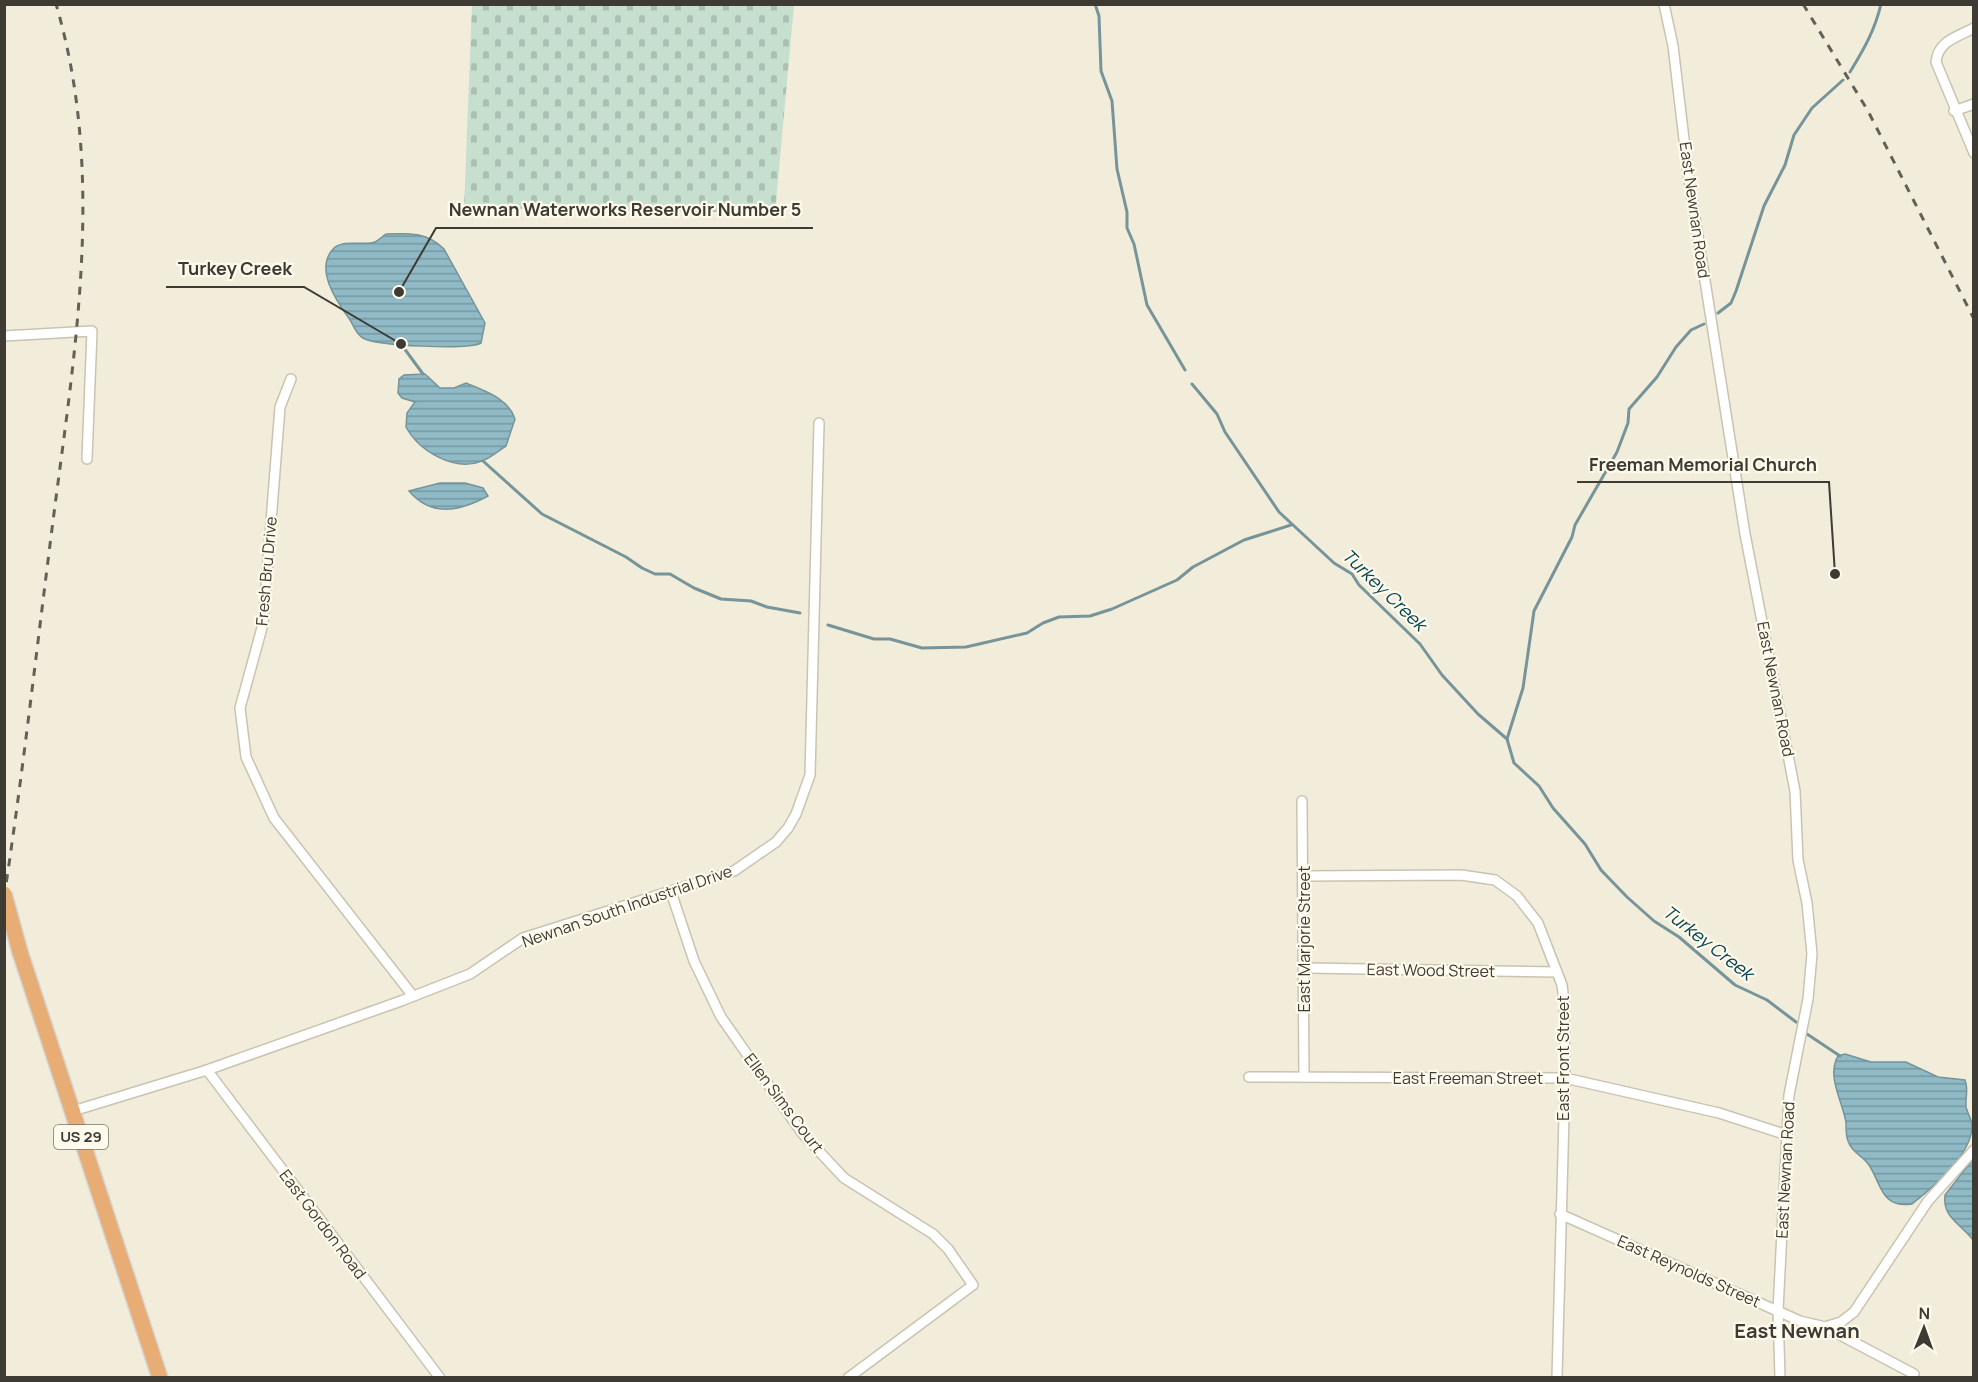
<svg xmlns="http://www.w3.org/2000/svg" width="1978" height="1382" viewBox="0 0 1978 1382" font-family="Manrope,sans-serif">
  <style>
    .cemetery { fill: url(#cemetery-stones) }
    .water { fill: url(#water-rules); stroke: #76949a; stroke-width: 1.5 }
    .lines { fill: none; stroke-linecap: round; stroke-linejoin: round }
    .stream { stroke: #76949a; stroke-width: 3 }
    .street-casing { stroke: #c9c3b1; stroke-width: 12 }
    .primary-casing { stroke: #d4d4d2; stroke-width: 18 }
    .street { stroke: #fff; stroke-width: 9 }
    .primary { stroke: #e7ad75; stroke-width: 15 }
    .rail { stroke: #636057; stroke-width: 3; stroke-dasharray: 8 8; stroke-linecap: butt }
    .primary-bridge-casing { stroke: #d4d4d2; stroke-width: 18; stroke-linecap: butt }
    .primary-bridge { stroke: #e7ad75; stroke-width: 15 }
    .labels { text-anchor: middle; stroke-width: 4.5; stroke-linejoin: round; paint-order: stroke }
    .shield { fill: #fffaeb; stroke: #77746b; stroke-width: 1.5 }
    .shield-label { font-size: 15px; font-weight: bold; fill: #3d3b34 }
    .street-label { font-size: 16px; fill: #3d3b34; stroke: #fffaeb }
    .water-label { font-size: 18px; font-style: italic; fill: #024552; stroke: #fffaeb }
    .quarter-label { font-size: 20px; font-weight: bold; fill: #3d3b34; stroke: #fffaeb }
    .leader { fill: none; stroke: #3d3b34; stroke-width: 2 }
    .callout-dot { fill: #3d3b34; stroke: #fffaeb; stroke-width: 2 }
    .callout-label { font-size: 18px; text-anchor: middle; font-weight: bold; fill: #3d3b34; stroke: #fffaeb; stroke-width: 4.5; stroke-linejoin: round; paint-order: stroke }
  </style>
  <defs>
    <pattern id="cemetery-stones" width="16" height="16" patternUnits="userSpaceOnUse" patternTransform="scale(1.5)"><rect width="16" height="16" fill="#c6dfcf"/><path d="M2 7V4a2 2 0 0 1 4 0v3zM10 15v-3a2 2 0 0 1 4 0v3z" fill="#abc0b2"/></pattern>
    <pattern id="water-rules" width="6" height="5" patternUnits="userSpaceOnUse" patternTransform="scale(1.5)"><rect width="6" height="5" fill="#8fbac6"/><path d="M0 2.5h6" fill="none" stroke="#7698a2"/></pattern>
  </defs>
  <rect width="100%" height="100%" fill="#f2edda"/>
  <polygon class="cemetery" points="472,5 794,5 775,213 464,208"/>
  <g class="water">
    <path d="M386 234C409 233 427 232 444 249L485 323 481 343C468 350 376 346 363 338 356 334 354 326 350 320 338 303 313 269 334 248 344 239 364 246 375 242 379 240 383 236 386 234Z"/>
    <path d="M425 374 440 388H454L466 383C485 391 508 398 515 419L506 446C498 451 491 458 482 461 454 472 419 451 406 427L407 413 415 402 402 398 398 393 399 379 404 375Z"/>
    <path d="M440 483H465L483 488 488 496C460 511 432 518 409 491Z"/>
    <path d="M1845 1054 1871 1062H1906L1938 1077 1965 1080C1969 1090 1965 1097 1966 1107 1968 1115 1973 1120 1972 1129 1968 1159 1934 1186 1912 1204 1881 1209 1881 1183 1869 1165 1862 1155 1852 1153 1848 1141 1846 1136 1846 1129 1846 1123 1843 1102 1826 1076 1838 1056Z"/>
    <path d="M1973 1159V1240C1961 1224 1942 1217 1945 1195Z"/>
  </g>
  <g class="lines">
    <g class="stream">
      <polyline points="1095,4 1099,16 1101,71 1112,101 1117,169 1127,212 1127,228 1134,244 1147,305 1185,370"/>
      <path d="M1850 72C1864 49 1875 30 1881 4"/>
      <polyline points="1718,313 1731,303 1736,291 1764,206 1785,165 1794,135 1812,108 1843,80"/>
      <polyline points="401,344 423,374"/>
      <polyline points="1192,384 1217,414 1225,432 1279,512 1334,563 1352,574 1359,585 1420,644 1442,675 1478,714 1507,739 1514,763 1539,786 1553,808 1585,844 1601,870 1627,897 1654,921 1679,937 1735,985 1767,1000 1796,1022"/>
      <polyline points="483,461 542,514 626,557 642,568 655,574 670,574 694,588 721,599 751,601 767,607 800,613"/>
      <polyline points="828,625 874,639 890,639 922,648 966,647 1027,633 1043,623 1059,617 1090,616 1112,609 1177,580 1193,567 1244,540 1291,525"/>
      <polyline points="1507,739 1523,688 1534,611 1572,537 1575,525 1617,452 1628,423 1629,409 1657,377 1676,347 1691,330 1704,324"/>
      <polyline points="1807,1034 1840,1056"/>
    </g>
    <g class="street-casing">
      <g id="street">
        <polyline points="1664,4 1673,46 1688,173 1745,534 1795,791 1798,860 1807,903 1812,954 1808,999 1789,1095 1778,1310 1780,1378"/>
        <path d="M1974 28C1957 37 1938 41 1936 62L1974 153"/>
        <polyline points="1954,111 1974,104"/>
        <polyline points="4,336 92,331 87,459"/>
        <polyline points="291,379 280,407 263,624 240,708 246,757 274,818 413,996"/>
        <polyline points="1302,801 1304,1077"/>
        <polyline points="1304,876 1461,875 1495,880 1517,896 1538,923 1562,985 1564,1001 1565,1078 1557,1378"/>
        <polyline points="671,892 694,961 721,1017 802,1133 844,1178 933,1234 948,1249 973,1285 848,1378"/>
        <polyline points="1305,968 1557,972"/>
        <polyline points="207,1070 440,1378"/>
        <polyline points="1249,1077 1565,1078 1719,1113 1787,1135"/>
        <polyline points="73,1111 207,1070 401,1001 470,974 523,938 734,871 776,842 788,828 796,814 810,775 819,423"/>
        <polyline points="1560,1214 1800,1321 1825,1327 1914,1374"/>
        <polyline points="1825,1327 1841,1322 1854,1312 1928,1201 1974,1150"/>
      </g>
    </g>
    <g class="primary-casing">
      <polyline id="primary" points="20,952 160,1378"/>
    </g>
    <use href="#street" class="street"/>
    <use href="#primary" class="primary"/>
    <g class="rail">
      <polyline points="1803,4 1868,111 1974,319"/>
      <path d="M4 898C23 772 37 646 53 521 75 349 106 174 56 4"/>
    </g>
    <g class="primary-bridge-casing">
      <polyline id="primary-bridge" points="4,894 20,952"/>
    </g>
    <use href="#primary-bridge" class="primary-bridge"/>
  </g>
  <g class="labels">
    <rect class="shield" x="54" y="1125" width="54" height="24" rx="4.5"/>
    <g class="shield-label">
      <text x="81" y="1142">US 29</text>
    </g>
    <g class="street-label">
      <text transform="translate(1695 210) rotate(82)" y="6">East Newnan Road</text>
      <text transform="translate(266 571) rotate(-85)" y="6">Fresh Bru Drive</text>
      <text transform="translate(1776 689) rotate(79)" y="6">East Newnan Road</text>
      <text transform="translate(627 906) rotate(-19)" y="6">Newnan South Industrial Drive</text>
      <text transform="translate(1304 939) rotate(-90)" y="6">East Marjorie Street</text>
      <text transform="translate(1431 970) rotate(1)" y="6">East Wood Street</text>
      <text transform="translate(1563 1058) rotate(-90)" y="6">East Front Street</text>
      <text x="1468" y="1084">East Freeman Street</text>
      <text transform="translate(784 1103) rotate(53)" y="6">Ellen Sims Court</text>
      <text transform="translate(1785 1170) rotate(-87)" y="6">East Newnan Road</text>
      <text transform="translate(323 1224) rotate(53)" y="6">East Gordon Road</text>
      <text transform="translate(1689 1271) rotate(24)" y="6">East Reynolds Street</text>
    </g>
    <g class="water-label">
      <text transform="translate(1384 590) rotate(44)" y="6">Turkey Creek</text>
      <text transform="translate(1708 943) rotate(38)" y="6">Turkey Creek</text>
    </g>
    <g class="quarter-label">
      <text x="1797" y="1338">East Newnan</text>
    </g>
  </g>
  <path class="leader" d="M399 292L436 228H813M401 344L304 287H166M1835 574L1829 482H1577"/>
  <g class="callout-dot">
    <circle cx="399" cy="292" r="6"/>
    <circle cx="401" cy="344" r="6"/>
    <circle cx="1835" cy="574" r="6"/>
  </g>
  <g class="callout-label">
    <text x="625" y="216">Newnan Waterworks Reservoir Number 5</text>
    <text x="235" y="275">Turkey Creek</text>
    <text x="1703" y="471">Freeman Memorial Church</text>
  </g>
  <rect width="1978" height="1382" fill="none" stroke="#3d3b34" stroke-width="12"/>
  <g transform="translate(1924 1328) rotate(1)" stroke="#fffaeb" stroke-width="4.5" paint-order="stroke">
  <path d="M0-4.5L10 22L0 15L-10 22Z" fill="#3d3b34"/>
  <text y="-9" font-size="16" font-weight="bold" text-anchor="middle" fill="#3d3b34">N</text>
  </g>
</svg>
